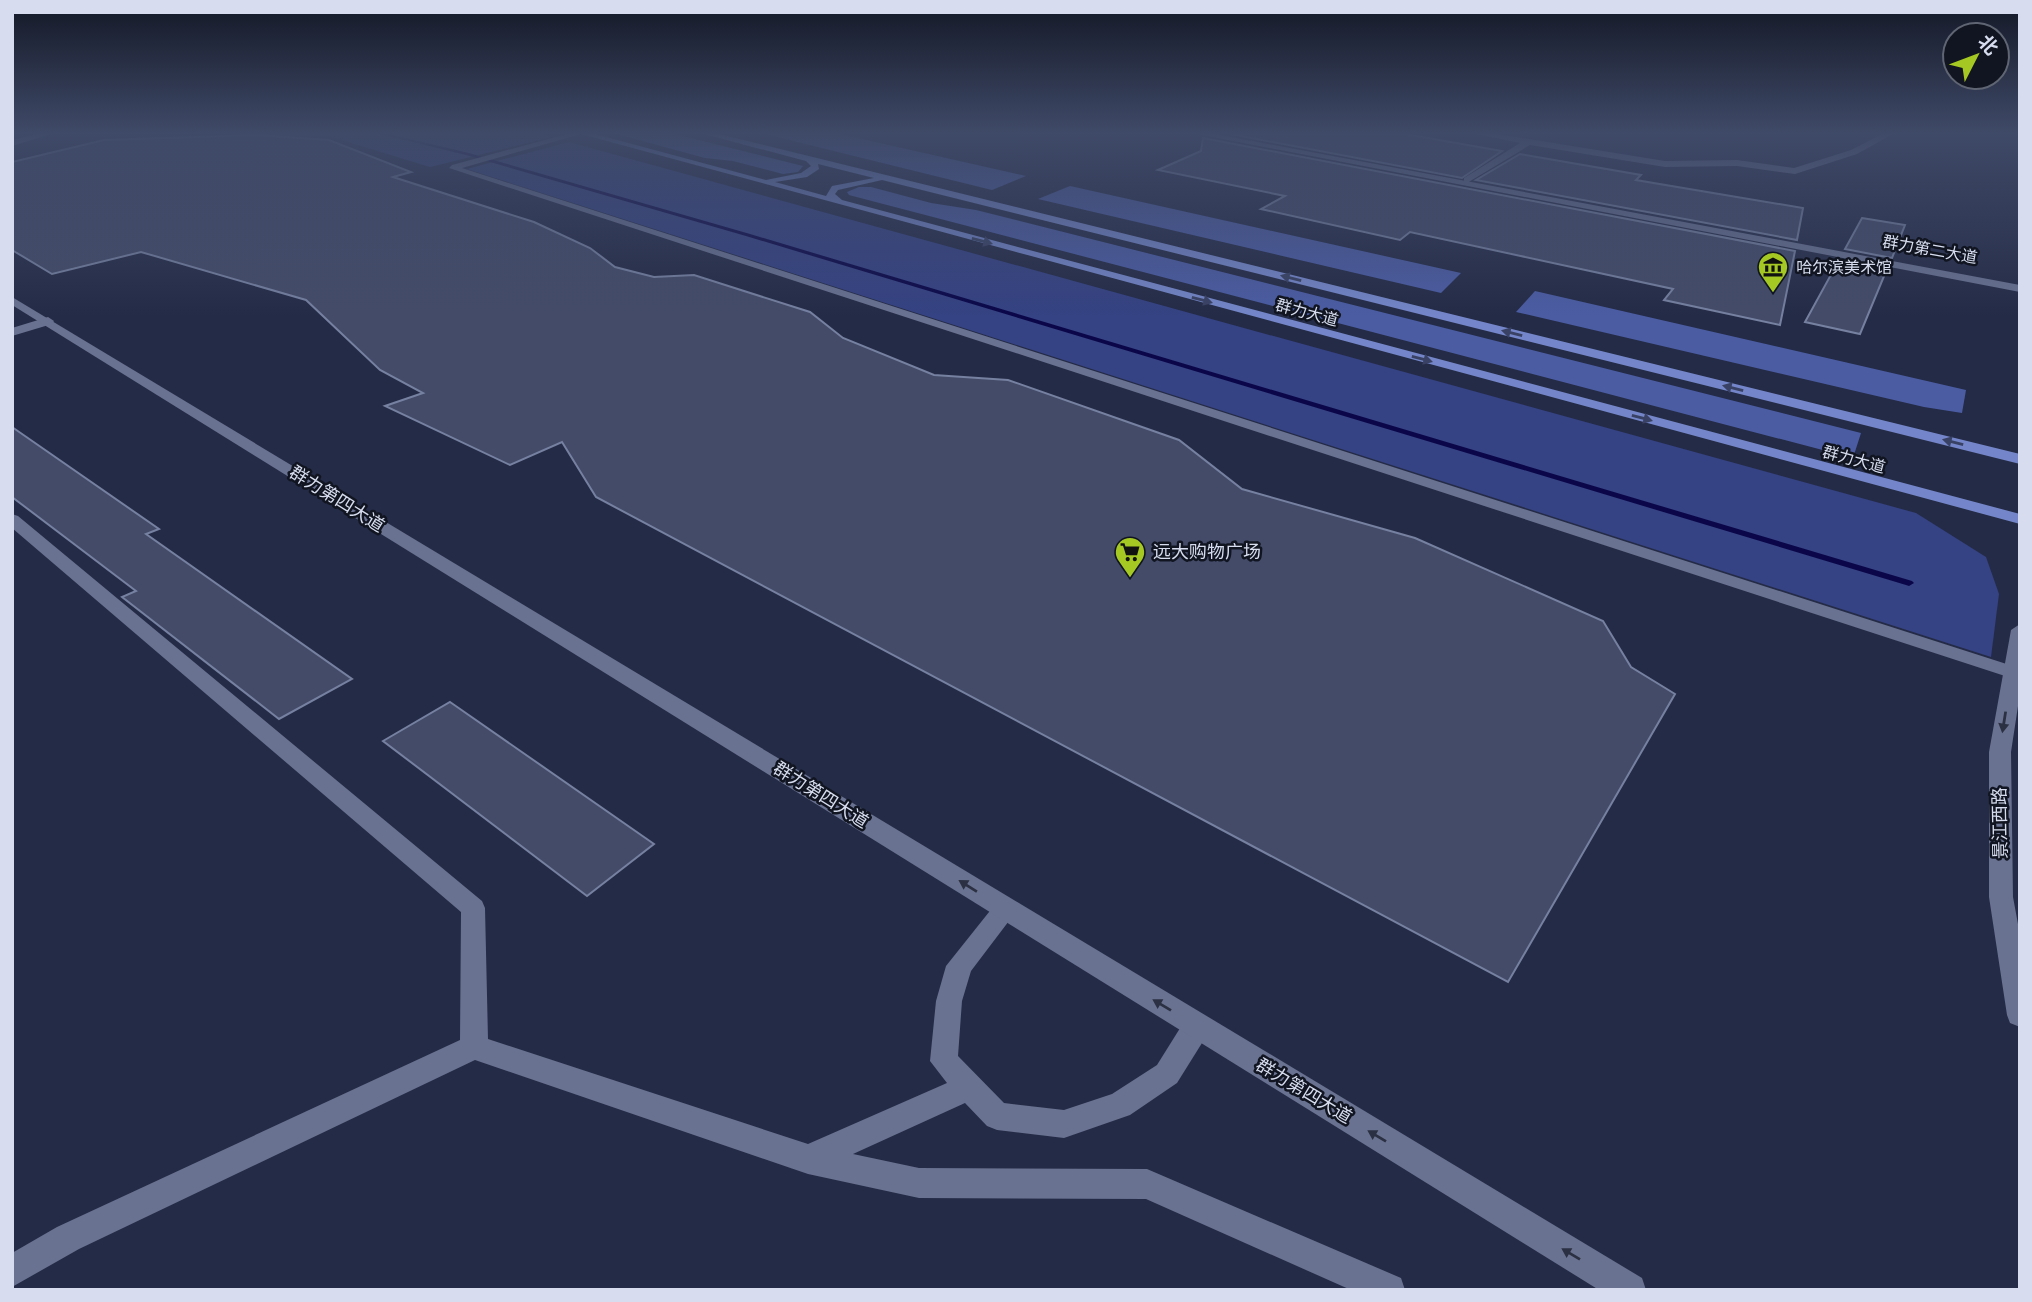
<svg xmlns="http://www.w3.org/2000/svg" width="2032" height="1302" viewBox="0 0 2032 1302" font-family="Lora,'Noto Sans SC',serif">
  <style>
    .green { fill: #354283 }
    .forest { fill: #4b5ca3 }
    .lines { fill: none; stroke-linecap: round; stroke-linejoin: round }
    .stream { fill: #0a0649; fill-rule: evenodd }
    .building { fill: #434b68; stroke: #7680a0; stroke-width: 2 }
    .service { fill: #697291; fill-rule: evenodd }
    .minor { fill: #697291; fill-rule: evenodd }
    .secondary { fill: #697291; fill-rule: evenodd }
    .primary { fill: #7486c9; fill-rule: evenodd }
    .oneway { fill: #394264 }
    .oneway2 { fill: #2b3143 }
    .labels { text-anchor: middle; stroke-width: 5; stroke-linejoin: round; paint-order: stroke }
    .far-street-label { font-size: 16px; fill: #d7ddee; stroke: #111521 }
    .far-poi-label { font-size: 16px; fill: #d7ddee; stroke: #111521; text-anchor: start }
    .street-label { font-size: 18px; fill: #d7ddee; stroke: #111521 }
    .poi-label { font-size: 18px; fill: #d7ddee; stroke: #111521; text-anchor: start }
  </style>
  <rect width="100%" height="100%" fill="#242b46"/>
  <g class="green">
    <polygon points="221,134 543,134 552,137 430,167 332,137"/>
    <polygon points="569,142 1916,513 1986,557 1999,594 1991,657 467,169"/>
  </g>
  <g class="forest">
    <polygon points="617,134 675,134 803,166 798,172 783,174 733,161 705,158"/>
    <polygon points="765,134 840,134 1026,176 992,190"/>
    <polygon points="1070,186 1461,273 1441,293 1038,199"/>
    <polygon points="859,187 871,187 931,203 976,210 1861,433 1853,458 849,195 847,192"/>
    <polygon points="1535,291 1966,390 1962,413 1924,407 1516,312"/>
  </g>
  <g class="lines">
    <polygon class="stream" points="380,134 388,134 469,153 750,234 1912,581 1914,583 1909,586 1906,585 746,236 466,155"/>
  </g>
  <g class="building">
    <polygon points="1230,134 1405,134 1502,151 1462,178"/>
    <polygon points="258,135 329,140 411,172 393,177 534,222 590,248 615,267 654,277 694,275 810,312 843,338 934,375 1008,380 1179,440 1242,489 1415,538 1603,621 1631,667 1675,694 1508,982 596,497 562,442 510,465 385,406 423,393 380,370 306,300 141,252 52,274 12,250 12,162 104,140"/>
    <polygon points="1203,138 1795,251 1780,325 1664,300 1673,289 1410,232 1400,240 1261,209 1285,196 1158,170 1201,151"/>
    <polygon points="1520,154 1641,175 1636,180 1803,208 1797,240 1476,180"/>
    <polygon points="1862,218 1905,225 1892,258 1845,249"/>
    <polygon points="1839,260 1887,269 1860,334 1805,322"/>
    <polygon points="12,427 159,529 146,534 352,679 279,719 122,597 136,591 12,497"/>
    <polygon points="450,702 654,844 587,896 383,741"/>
  </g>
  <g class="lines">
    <g class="service">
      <polygon points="567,134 581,134 462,168 2019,668 2020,675 2012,678 2005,676 449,168 452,165"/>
      <polygon points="48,317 54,321 52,324 12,336 12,328"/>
      <polygon points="12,514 18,516 482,901 485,908 488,1039 808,1144 947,1083 930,1061 936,1001 946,966 997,902 1006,899 1015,902 1018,909 971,971 962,1001 958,1056 1004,1103 1064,1110 1112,1094 1157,1065 1187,1017 1197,1014 1207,1017 1211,1026 1207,1035 1177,1083 1130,1115 1064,1138 997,1130 987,1126 965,1103 853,1154 919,1168 1147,1169 1401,1278 1405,1290 1351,1290 1146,1199 919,1198 808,1174 475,1060 79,1249 12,1287 12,1253 57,1227 460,1040 461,912 12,528"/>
    </g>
    <g class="minor">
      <polygon points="1477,134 1497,134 1665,161 1737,160 1794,168 1851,150 1882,134 1893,134 1857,154 1795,174 1737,166 1665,167 1530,145 1467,183 1464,182 1464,178 1520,143"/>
      <polygon points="12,297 1642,1278 1646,1290 1599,1290 12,305"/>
    </g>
    <g class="secondary">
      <polygon points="37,134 51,134 12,146 12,140"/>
      <polygon points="1197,134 1215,134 2020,285 2020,292"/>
      <polygon points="2020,624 2020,693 2011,752 2013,897 2020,935 2020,1027 2010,1023 2007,1015 1989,897 1989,752 2011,630"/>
    </g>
    <path class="primary" d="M581 134H595L766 180 801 173 811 166 806 161 704 134H719L2020 454V464L882 180 838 190 835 194 842 200 2020 514V524ZM818 164 874 178 832 186 826 196 775 182 807 177 819 169Z"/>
  </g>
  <defs><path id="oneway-solid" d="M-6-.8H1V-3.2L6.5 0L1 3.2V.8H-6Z" transform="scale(1.75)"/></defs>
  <g class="oneway">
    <use href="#oneway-solid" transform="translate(982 241) rotate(15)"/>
    <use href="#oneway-solid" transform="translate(1291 278) rotate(-166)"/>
    <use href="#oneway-solid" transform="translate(1202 300) rotate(15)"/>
    <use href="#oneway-solid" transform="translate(1512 333) rotate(-166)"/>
    <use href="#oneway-solid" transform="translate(1422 359) rotate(15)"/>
    <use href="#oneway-solid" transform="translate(1733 388) rotate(-166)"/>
    <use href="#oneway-solid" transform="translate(1642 418) rotate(15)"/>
    <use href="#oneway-solid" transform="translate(1953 442) rotate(-166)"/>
  </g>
  <g class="oneway2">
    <use href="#oneway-solid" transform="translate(2004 722) rotate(99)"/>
    <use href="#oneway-solid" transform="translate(968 886) rotate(-148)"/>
    <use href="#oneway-solid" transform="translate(1162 1005) rotate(-149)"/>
    <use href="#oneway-solid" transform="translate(1377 1136) rotate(-149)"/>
    <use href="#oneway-solid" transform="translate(1571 1254) rotate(-149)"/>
  </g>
  <linearGradient id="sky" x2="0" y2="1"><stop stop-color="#141826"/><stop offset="0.42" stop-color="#3f4a68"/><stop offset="1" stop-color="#3f4a68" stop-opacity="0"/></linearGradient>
  <rect width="2032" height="316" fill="url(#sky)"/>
  <defs>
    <g id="museum-pin" transform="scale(1.575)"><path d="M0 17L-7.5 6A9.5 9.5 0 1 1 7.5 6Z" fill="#a5c822" stroke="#111521"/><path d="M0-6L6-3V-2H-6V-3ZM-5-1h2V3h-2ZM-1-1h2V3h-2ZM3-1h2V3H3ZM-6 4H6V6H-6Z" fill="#111"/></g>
    <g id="supermarket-pin" transform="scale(1.575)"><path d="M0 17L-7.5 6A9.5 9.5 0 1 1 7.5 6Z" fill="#a5c822" stroke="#111521"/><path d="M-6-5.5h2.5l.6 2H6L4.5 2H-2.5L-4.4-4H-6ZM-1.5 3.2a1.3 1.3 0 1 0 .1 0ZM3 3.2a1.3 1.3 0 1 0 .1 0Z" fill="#111"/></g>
  </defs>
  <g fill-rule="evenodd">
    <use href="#museum-pin" x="1773" y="267"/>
    <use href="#supermarket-pin" x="1130" y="552"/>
  </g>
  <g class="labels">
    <g class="far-street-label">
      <text transform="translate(1930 249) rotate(10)" y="6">群力第二大道</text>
      <text transform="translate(1307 312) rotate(15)" y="6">群力大道</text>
      <text transform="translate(1854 459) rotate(15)" y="6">群力大道</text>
    </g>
    <g class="far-poi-label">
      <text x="1796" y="273">哈尔滨美术馆</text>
    </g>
    <g class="street-label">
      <text transform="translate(337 499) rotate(32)" y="6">群力第四大道</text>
      <text transform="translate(821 795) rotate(32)" y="6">群力第四大道</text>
      <text transform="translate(2000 823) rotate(-91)" y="6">景江西路</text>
      <text transform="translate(1304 1091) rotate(31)" y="6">群力第四大道</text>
    </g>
    <g class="poi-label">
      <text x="1153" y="558">远大购物广场</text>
    </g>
  </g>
  <rect width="2032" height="1302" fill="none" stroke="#d7ddee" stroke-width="28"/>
  <g transform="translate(1976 56) rotate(48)"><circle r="33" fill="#111521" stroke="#606573" stroke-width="2"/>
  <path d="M0-5L12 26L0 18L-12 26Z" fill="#a5c822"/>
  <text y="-10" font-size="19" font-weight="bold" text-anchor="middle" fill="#d7ddee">北</text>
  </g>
</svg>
